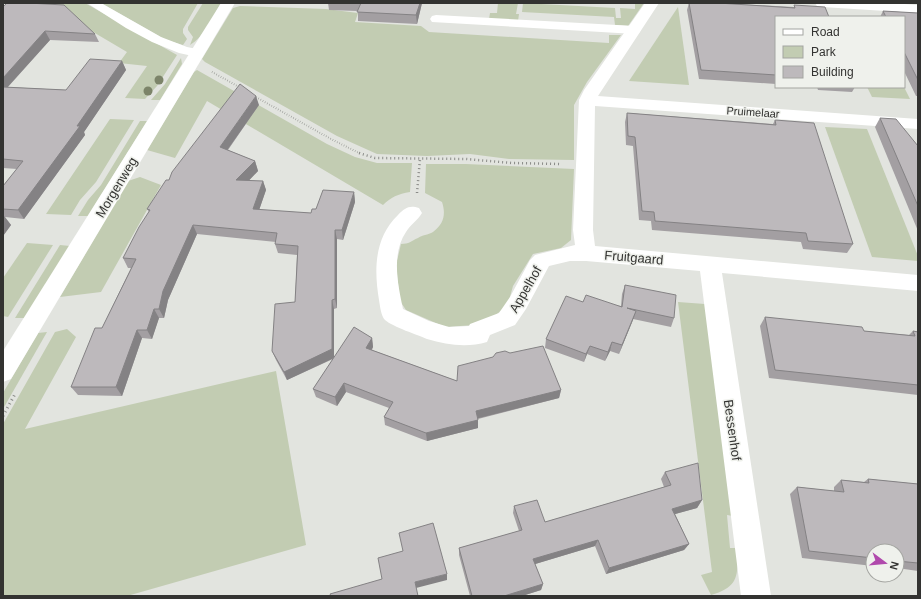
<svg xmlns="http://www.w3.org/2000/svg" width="921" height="599" viewBox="0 0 921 599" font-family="Helvetica,sans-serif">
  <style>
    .green { fill: #c2ccb2 }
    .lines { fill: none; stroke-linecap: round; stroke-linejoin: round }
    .path-far2 { stroke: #8a8b88; stroke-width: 2; stroke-dasharray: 0.5 2; stroke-linecap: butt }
    .path-far1 { stroke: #8a8b88; stroke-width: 2.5; stroke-dasharray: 1 3; stroke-linecap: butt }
    .path { stroke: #8a8b88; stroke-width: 3; stroke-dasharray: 1 3.5; stroke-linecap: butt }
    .lane { fill: #fff; fill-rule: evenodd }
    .street { fill: #fff; fill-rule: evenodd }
    .tree { fill: #7c8469 }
    .wall { fill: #a39fa2 }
    .shaded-wall { fill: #848284 }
    .building { fill: #bdb9bc; stroke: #848284 }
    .labels { text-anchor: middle; stroke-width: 3; stroke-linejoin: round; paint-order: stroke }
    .far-street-label { font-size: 11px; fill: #333331; stroke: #eff1ec }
    .street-label { font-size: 13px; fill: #333331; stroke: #eff1ec }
  </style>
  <rect width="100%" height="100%" fill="#e2e4df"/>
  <g class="green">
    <polygon points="44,3 85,3 177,55 157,86 145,99 125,98 147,66 119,63 127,52"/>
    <polygon points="101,3 198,3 183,29 183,33 187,39 183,45 166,40"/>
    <path d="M203 3H221C213 16 204 37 190 45L193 37 188 30V27Z"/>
    <polygon points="498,3 518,3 516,14 519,14 518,21 489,19 490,13 497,13"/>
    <polygon points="523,3 615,8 616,18 621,18 620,8 635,9 635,3 644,3 628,26 615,25 614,17 522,12"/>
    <polygon points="240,6 326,9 358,13 355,22 421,26 429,32 609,43 609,35 621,35 587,82 574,105 574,160 509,159 470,154 427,156 377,154 337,136 205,62 202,59 233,8"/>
    <polygon points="678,7 689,85 629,81"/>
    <polygon points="181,58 182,64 160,100 151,100 165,84"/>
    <path d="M197 70 327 144 355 157 377 163H412L410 192C398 194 391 197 383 205L207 101 175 158 147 150 194 72Z"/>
    <polygon points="867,87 904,87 910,99 872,97"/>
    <polygon points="110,119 134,120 96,182 80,200 71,215 46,214"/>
    <polygon points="140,121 147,121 88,216 78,216 88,200 101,185"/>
    <polygon points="825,127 867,129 918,256 918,261 872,257"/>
    <path d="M426 164H466L574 169 571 240 561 248 533 254 513 286 508 304 496 315 475 325 445 327 406 310 400 301 396 265 401 244C409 244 411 241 418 238 422 235 428 235 433 232 444 224 446 214 442 202L425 193Z"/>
    <polygon points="140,177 161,185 101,292 60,297 128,181"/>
    <polygon points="27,243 53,245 8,317 3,316 3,278"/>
    <polygon points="60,245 70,246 25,318 15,318"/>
    <path d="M678 302 705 304 733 516 727 515 730 548H737C738 574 740 587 711 595L701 575 712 572Z"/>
    <polygon points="67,329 76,337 25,429 276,371 306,545 127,596 3,596 3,424 55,332"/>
    <polygon points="47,332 3,409 3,393 38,333"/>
  </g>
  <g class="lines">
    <g class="path-far2">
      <polyline points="212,72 241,88"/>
      <polyline points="254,96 331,139 361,154"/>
    </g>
    <g class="path-far1">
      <polyline points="359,153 375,158 466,159 512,163 561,164"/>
      <polyline points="417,193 420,159"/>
    </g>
    <polyline class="path" points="3,416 15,394"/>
    <g class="lane">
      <polygon points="87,3 101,3 161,37 187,47 202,50 203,53 202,56 197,57 179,53 152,42 126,28"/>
      <polygon points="436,15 635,26 639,27 641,30 639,33 635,34 432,22 430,19 432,16"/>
    </g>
    <g class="street">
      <polygon points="221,3 235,3 11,379 3,382 3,351"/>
      <path d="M645 3H659L598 96 918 119V129L595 106 593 230 595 246 918 275V291L722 273 771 596H741L700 271 586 261H570L549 266 526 309 515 325 490 335 487 342C467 348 447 345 427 339 418 335 393 327 385 320 381 316 380 306 379 300 374 270 374 238 398 215 405 208 409 205 419 208L422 213C418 220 410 225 406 232 391 254 398 285 403 309L429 321 449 327 469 326 470 324 499 313 510 297 530 260 535 255 575 245 573 230 579 100 584 90Z"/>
      <polygon points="815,3 891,3 918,5 918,13 822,7 817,6"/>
    </g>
  </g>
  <g class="tree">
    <circle cx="159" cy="80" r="4.5"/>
    <circle cx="148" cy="91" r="4.5"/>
  </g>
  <g class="wall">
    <polygon points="328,3 422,3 417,24 358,21 358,11 329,10"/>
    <polygon points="689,3 718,3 794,7 794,5 829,17 776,17 776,84 699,79 687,10"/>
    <polygon points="3,7 95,34 99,42 50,40 8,87 66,90 122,61 126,70 84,132 85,135 24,219 5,217 11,225 3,236 3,186 17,169 3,168"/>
    <polygon points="883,11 918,13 918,96 916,96 904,71 904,17 880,17"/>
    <polygon points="815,87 855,87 852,92 818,90 817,87"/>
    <polygon points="259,105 228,150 255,161 258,171 248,181 263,181 266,190 259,210 311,213 316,209 354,192 355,202 343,240 337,239 337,308 334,309 334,357 372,338 373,347 372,350 457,381 561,390 559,398 478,419 478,428 427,441 385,425 384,417 389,408 346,392 337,406 316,397 313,389 333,359 287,380 276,360 272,351 295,302 297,255 278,253 275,244 276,242 197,234 168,300 164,318 159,318 152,339 142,338 122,396 78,395 71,387 102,328 131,268 128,268 123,258 149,212 147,209 169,180"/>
    <polygon points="627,113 773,124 775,120 853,244 847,253 803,249 801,242 652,230 651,221 639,220 633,146 626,145 625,122"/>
    <polygon points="880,118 918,146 918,231 875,127"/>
    <polygon points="625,285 674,318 671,327 633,319 619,354 610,351 605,361 587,354 584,362 545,348 546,339 583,302 621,306 622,294"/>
    <polygon points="765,317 864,331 909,335 913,331 918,332 918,395 769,378 760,326"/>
    <polygon points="665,472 702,500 697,508 675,514 689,544 684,550 606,574 595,546 535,564 543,584 541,590 522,596 470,596 459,555 459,548 519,531 513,513 514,506 545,522 664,487 661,479"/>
    <polygon points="868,479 918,484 918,571 897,568 897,551 873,551 873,566 802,558 790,494 797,487 834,491 834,487 841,480 864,482"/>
  </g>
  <g class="shaded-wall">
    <polygon points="420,3 422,3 417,24 416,15"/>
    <polygon points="45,31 50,40 3,92 3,78"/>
    <polygon points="122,61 126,70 84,132 85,135 24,219 18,210"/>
    <polygon points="256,96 259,105 223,156 220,147"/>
    <polygon points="255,161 258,171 240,190 236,180"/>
    <polygon points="263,181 266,190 256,219 253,209"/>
    <polygon points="354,192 355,202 343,240 342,230"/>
    <polygon points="4,216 11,225 3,236 3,218"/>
    <polygon points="193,225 197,234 168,300 164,318 159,309 163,291"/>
    <polygon points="335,230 337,239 337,308 335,299"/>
    <polygon points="332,300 334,309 334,358 287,380 284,372"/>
    <polygon points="154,309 159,318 152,339 147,330"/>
    <polygon points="636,311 633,320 619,354 622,345"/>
    <polygon points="137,330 142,338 122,396 116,387"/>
    <polygon points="372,338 373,347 367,357 366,348"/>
    <polygon points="612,342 610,351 605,361 608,352"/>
    <polygon points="590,346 584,362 586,354"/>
    <polygon points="344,383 346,392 337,406 335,397"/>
    <polygon points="561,390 559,398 475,419 476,411"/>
    <polygon points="478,420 478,428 427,441 426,433"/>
    <polygon points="702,500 697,508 668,516 672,509"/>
    <polygon points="598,540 595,546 532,565 533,559"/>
    <polygon points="689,544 684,550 606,574 609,568"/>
    <polygon points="447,574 447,580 416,588 415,582"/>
    <polygon points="543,584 541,590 522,596 504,596"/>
  </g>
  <g class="building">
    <polygon points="7,3 28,3 64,5 95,34 45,31 3,78 3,7"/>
    <polygon points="361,3 420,3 416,15 357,12"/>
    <polygon points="689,3 718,3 795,8 794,5 825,7 829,17 776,17 776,75 701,70"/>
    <polygon points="883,11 918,13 918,80 904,52 904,17 886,17"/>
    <polygon points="90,59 122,61 77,126 80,126 18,210 3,209 3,186 23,161 3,159 3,87 66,90"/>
    <polygon points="240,84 256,96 220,147 255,161 236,180 263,181 253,209 311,213 312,209 316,209 323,190 354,192 342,230 335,230 335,299 332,300 332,349 284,372 272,351 275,304 295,302 298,246 275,244 277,233 193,225 163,291 159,309 154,309 147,330 137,330 116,387 71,387 95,328 102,328 136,259 123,258 139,227 150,210 147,209 166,180 169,180 172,172"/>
    <polygon points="627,113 776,125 775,120 814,123 853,244 808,241 806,233 655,221 654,212 642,211 635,137 628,136"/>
    <polygon points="880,118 896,119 918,146 918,206"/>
    <polygon points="625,285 676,295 674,318 627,308 636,311 622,345 612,342 608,352 590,346 586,354 546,339 566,296 583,302 586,295 622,307"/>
    <polygon points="765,317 862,327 864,331 915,336 913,331 918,332 918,385 775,370"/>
    <polygon points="354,327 372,338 366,348 457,381 458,366 493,357 496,353 505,351 510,353 543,346 561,390 476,411 478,420 426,433 384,417 393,402 344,383 335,397 313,389"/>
    <polygon points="698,463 702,500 672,509 689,544 609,568 598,540 533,559 543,584 504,596 472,596 459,548 522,530 514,506 537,500 545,522 671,485 665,472"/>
    <polygon points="868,479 918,484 918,563 897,561 897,551 873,551 873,558 809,551 797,487 844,492 841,480 869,483"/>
    <polygon points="433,523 447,574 415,582 418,596 331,596 330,594 382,579 378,558 403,551 399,533"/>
  </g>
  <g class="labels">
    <g class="far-street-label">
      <text transform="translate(753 112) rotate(4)" y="4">Pruimelaar</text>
    </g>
    <g class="street-label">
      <text transform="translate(116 187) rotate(-59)" y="5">Morgenweg</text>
      <text transform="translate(634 257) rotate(5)" y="5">Fruitgaard</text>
      <text transform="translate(525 289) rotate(-60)" y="5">Appelhof</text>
      <text transform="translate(733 430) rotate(82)" y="5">Bessenhof</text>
    </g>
  </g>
  <rect width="921" height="599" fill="none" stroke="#333331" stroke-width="8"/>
  <rect x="775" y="16" width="130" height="72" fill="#eff1ec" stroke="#a4a5a1"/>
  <rect x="783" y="29" width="20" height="6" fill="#ffffff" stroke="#a4a5a1"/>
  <text x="811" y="36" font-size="12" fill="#333331">Road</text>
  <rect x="783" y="46" width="20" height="12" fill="#c2ccb2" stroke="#a4a5a1"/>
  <text x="811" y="56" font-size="12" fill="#333331">Park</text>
  <rect x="783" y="66" width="20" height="12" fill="#bdb9bc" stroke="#a4a5a1"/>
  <text x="811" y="76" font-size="12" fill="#333331">Building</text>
  <g transform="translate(885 563) rotate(106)"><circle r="19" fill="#eff1ec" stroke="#a4a5a1"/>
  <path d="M0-3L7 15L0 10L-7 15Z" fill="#b049ac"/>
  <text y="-6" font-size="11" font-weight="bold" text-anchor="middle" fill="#333331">N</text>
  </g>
</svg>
